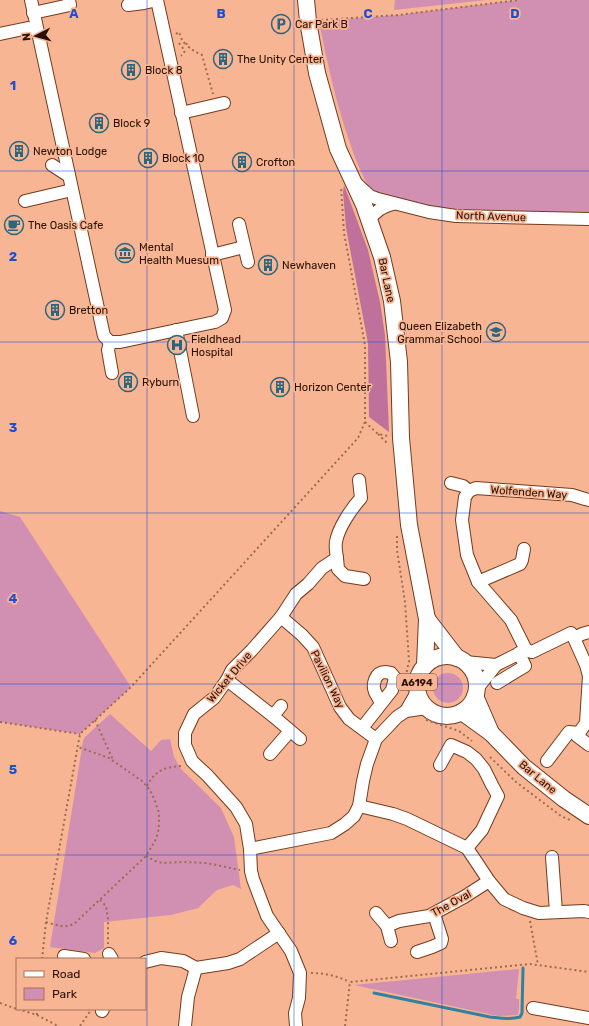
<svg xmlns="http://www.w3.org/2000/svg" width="589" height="1026" viewBox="0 0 589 1026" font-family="Rubik,sans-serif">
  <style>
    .green { fill: #d190b1 }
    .forest { fill: #c0719b }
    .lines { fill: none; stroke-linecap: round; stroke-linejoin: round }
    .stream { stroke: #3181a1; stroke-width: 3 }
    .minor-casing { stroke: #743b1c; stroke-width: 14 }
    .major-casing { stroke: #743b1c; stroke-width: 18 }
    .path { stroke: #9b6c53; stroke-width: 2; stroke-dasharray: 2 3; stroke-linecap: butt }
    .minor { stroke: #fff; stroke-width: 12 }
    .major { stroke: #fff; stroke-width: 16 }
    .grid { fill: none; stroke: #1d4ed8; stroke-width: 1; stroke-opacity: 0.55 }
    .labels { text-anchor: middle; stroke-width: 3.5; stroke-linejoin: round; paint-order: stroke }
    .shield { fill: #f8b593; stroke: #66422f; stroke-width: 1 }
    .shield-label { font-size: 10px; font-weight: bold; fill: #271004 }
    .poi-label { font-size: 11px; fill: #271004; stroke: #f8b593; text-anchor: start }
    .street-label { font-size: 11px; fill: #271004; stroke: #f8b593 }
    .grid-label { font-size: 13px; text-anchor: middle; font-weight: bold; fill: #1d4ed8; stroke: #f8b593; stroke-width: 3.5; stroke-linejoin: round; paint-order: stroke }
  </style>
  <rect width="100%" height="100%" fill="#f8b593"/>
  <g class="green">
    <polygon points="395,0 486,0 394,10"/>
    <path d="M519 0H589V213L441 209 381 195 370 189 366 183C361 170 354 157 350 143 336 103 327 62 319 21L398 15Z"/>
    <polygon points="0,511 20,517 131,687 80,734 0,722"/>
    <circle cx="448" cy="688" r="15"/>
    <polygon points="110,714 151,751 161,740 170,739 174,757 181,769 221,808 234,837 241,889 233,885 217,890 198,908 171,915 104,922 104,948 95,953 50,947 83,741 85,737"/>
    <polygon points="519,969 516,999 519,999 519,1009 518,1015 498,1016 354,985"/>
  </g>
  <polygon class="forest" points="344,185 368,250 380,302 385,335 389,432 369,417 368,343 346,228 343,192"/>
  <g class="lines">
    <path class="stream" d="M374 993 490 1017C500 1018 510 1020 520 1017L522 1013 523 968"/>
    <g class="minor-casing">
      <g id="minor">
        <polyline points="31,0 104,336 110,342 120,342 215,322 222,318 225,310 157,0"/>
        <polyline points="128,5 144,3 157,0"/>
        <polyline points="33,13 70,5 69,0"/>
        <polyline points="0,34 28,28 37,30"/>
        <polyline points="181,113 224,103"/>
        <polyline points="52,165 69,176"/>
        <polyline points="356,183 361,188 370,196 378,199 429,212 456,216 589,219"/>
        <polyline points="25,201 72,190"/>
        <path d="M369 221C375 211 382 207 393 204"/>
        <polyline points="239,224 248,262"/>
        <polyline points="212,255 244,247"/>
        <polyline points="176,330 193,416"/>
        <polyline points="110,342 108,350 112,373"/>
        <polyline points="451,483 463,486 469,491"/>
        <path d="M337 558C336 552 335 547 336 542 338 528 352 508 361 498L359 480"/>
        <polyline points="478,582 520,564 522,560 524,549"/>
        <polyline points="281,617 302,635 313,647 340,707 349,719 376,739"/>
        <polyline points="574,638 586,665 589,676 586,723 577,736 589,745"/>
        <polyline points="526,650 511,620 478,582 467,555 462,520 465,497 469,491 476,488 572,495 585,499 589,500"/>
        <polyline points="465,662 496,665"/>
        <polyline points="227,680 273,716 300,739"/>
        <polyline points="497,683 525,666 519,653"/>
        <polyline points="476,690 496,665 526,650 532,652 571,633 574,638 582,634 589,632"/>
        <polyline points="406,711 417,692"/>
        <polyline points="273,716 281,706"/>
        <path d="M362 728 392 690 395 678 391 673C391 673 385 672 385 672 375 672 372 685 375 692 377 696 380 700 381 704"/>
        <polyline points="270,754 290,731"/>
        <polyline points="547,761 569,732 579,733"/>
        <polyline points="440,765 451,745 467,752 476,759 484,769 492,785 498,796 482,830 467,848"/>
        <polyline points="359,806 393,814 407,819 467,848 489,881 504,899 523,908 539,913 584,911 589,912"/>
        <polyline points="250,849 331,833 345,824 354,816 359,806 363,781 367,764 376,739 397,717 406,711 427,708"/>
        <polyline points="552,857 556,912"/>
        <polyline points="376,913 387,926 391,941"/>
        <polyline points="387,926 399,921 429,916 464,897 489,881"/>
        <polyline points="417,952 432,947 441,943 442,939 434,914"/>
        <polyline points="109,954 112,959"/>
        <polyline points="64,956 84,959"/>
        <polyline points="145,962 161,958 183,961 196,968 228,963 240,959 279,933"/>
        <polyline points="533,1008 589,1018"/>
        <polyline points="102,1011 103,1009"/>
        <polyline points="185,1026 188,997 196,968"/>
        <polyline points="296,1026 295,1013 299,998 300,973 291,951 267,916 253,879 251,871 250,849 246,824 236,807 207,775 196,765 192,761 185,745 185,733 194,714 214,698 227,680 232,670 252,650 281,617 296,594 308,584 322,568 337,558 338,569 345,576 364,579"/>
      </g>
    </g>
    <g class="major-casing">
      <g id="major">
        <polyline points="306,0 308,21 317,73 338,149 364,205 382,257 392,301 399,362 401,438 409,525 427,619 425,665"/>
        <polyline points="427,619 457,658"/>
        <circle cx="447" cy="686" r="30"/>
        <polyline points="475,696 491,733"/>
        <polyline points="462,712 491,733 524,767 564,799 589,816"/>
      </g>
    </g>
    <g class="path">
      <polyline points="321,20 398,15 519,0"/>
      <polyline points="176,34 179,32 182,40 186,45"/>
      <polyline points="179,43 185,51 181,56"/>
      <polyline points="187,43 186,45 194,51 202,55 213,94"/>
      <polyline points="365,422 378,434 388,436"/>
      <polyline points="378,434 388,444"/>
      <polyline points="397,536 397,550 405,602 409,661 406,675"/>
      <polyline points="95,720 113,760"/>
      <polyline points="426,720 459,731 472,741"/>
      <polyline points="0,722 80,734"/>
      <polyline points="490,757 516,782 561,816 572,821"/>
      <path d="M147 786C155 770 165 767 182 766"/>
      <polyline points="146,856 155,861 162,863 183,862 207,863 240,870"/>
      <polyline points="100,900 106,906 108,919 108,944"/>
      <polyline points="530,921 538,965"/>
      <path d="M46 922C56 925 66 929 75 923L146 856 155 841 158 833 159 823V813L155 801 150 790 142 781 109 758 78 747"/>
      <polyline points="42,959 46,922 80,734 131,687 358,438 365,422 365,345 344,233 341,187"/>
      <path d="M311 973C325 973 337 976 350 982"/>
      <polyline points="0,1003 17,1009"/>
      <polyline points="18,1009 37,1015 58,1026"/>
      <polyline points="37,1015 37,1009"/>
      <polyline points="80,1026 91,1010"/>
      <polyline points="345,1026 350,982 530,964 589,972"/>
    </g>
    <use href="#minor" class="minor"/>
    <use href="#major" class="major"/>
  </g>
  <path class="grid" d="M147 0V1026M294 0V1026M442 0V1026M0 171H589M0 342H589M0 513H589M0 684H589M0 855H589"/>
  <defs>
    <g id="parking-ring" transform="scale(1)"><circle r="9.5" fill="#f8b593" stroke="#2b667e" stroke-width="1.5"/><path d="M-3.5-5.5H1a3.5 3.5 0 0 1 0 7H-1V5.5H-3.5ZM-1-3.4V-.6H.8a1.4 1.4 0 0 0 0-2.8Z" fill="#2b667e"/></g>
    <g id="building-ring" transform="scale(1)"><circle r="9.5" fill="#f8b593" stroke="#2b667e" stroke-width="1.5"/><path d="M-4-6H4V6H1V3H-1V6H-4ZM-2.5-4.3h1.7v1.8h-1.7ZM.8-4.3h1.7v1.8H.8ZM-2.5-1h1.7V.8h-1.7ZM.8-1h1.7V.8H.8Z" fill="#2b667e"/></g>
    <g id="cafe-ring" transform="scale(1)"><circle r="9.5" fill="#f8b593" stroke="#2b667e" stroke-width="1.5"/><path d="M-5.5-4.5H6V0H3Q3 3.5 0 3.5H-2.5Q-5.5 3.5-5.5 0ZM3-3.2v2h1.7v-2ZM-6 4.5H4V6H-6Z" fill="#2b667e"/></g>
    <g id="museum-ring" transform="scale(1)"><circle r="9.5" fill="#f8b593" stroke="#2b667e" stroke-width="1.5"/><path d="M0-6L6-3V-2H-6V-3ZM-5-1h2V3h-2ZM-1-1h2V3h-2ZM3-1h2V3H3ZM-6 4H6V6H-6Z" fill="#2b667e"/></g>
    <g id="school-ring" transform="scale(1)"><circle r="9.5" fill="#f8b593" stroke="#2b667e" stroke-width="1.5"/><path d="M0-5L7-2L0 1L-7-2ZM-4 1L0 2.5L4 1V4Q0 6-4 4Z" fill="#2b667e"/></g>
    <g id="hospital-ring" transform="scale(1)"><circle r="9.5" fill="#f8b593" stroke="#2b667e" stroke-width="1.5"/><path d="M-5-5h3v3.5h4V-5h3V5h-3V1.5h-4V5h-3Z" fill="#2b667e"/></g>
  </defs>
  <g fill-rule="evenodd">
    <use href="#parking-ring" x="281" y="24"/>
    <use href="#building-ring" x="223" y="59"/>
    <use href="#building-ring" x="131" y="70"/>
    <use href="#building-ring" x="99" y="123"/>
    <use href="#building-ring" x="19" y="151"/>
    <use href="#building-ring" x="148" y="158"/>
    <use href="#building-ring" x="242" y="162"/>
    <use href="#cafe-ring" x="14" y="225"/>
    <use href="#museum-ring" x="125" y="253"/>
    <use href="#building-ring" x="268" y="265"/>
    <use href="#building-ring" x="55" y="310"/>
    <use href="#school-ring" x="496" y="332"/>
    <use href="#hospital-ring" x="177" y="345"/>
    <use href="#building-ring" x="128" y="382"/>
    <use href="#building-ring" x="280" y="387"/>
  </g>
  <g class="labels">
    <rect class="shield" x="397" y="674" width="40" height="16" rx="3"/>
    <g class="shield-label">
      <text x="417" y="686">A6194</text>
    </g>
    <g class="poi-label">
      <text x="295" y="28">Car Park B</text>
      <text x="237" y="63">The Unity Center</text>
      <text x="145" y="74">Block 8</text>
      <text x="113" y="127">Block 9</text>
      <text x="33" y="155">Newton Lodge</text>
      <text x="162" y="162">Block 10</text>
      <text x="256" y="166">Crofton</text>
      <text x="28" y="229">The Oasis Cafe</text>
      <text x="139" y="251">Mental<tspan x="139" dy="13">Health Muesum</tspan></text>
      <text x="282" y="269">Newhaven</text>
      <text x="69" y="314">Bretton</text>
      <text x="482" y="330" text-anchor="end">Queen Elizabeth<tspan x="482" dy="13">Grammar School</tspan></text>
      <text x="191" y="343">Fieldhead<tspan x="191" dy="13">Hospital</tspan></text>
      <text x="142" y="386">Ryburn</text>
      <text x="294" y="391">Horizon Center</text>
    </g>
    <g class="street-label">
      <text transform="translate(491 216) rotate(2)" y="4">North Avenue</text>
      <text transform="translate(387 280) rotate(78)" y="4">Bar Lane</text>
      <text transform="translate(529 492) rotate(4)" y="4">Wolfenden Way</text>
      <text transform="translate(229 677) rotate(-50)" y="4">Wicket Drive</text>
      <text transform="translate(328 679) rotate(64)" y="4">Pavilion Way</text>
      <text transform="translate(538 777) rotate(40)" y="4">Bar Lane</text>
      <text transform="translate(451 903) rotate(-29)" y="4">The Oval</text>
    </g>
  </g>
  <g class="grid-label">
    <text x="74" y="18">A</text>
    <text x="221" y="18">B</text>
    <text x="368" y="18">C</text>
    <text x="515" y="18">D</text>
    <text x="13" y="90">1</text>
    <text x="13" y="261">2</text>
    <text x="13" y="432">3</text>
    <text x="13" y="603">4</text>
    <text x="13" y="774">5</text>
    <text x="13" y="945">6</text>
  </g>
  <rect x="16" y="958" width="130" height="52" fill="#f8b593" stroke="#a4735a"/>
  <rect x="24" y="971" width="20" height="6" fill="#ffffff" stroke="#a4735a"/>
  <text x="52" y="978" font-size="12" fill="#271004">Road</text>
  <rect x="24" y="988" width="20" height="12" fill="#d190b1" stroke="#a4735a"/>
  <text x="52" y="998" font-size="12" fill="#271004">Park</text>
  <g transform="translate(36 36) rotate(264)" stroke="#f8b593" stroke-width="3" paint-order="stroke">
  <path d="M0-3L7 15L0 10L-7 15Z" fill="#271004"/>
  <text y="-6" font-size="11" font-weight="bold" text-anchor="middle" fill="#271004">N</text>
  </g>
</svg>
